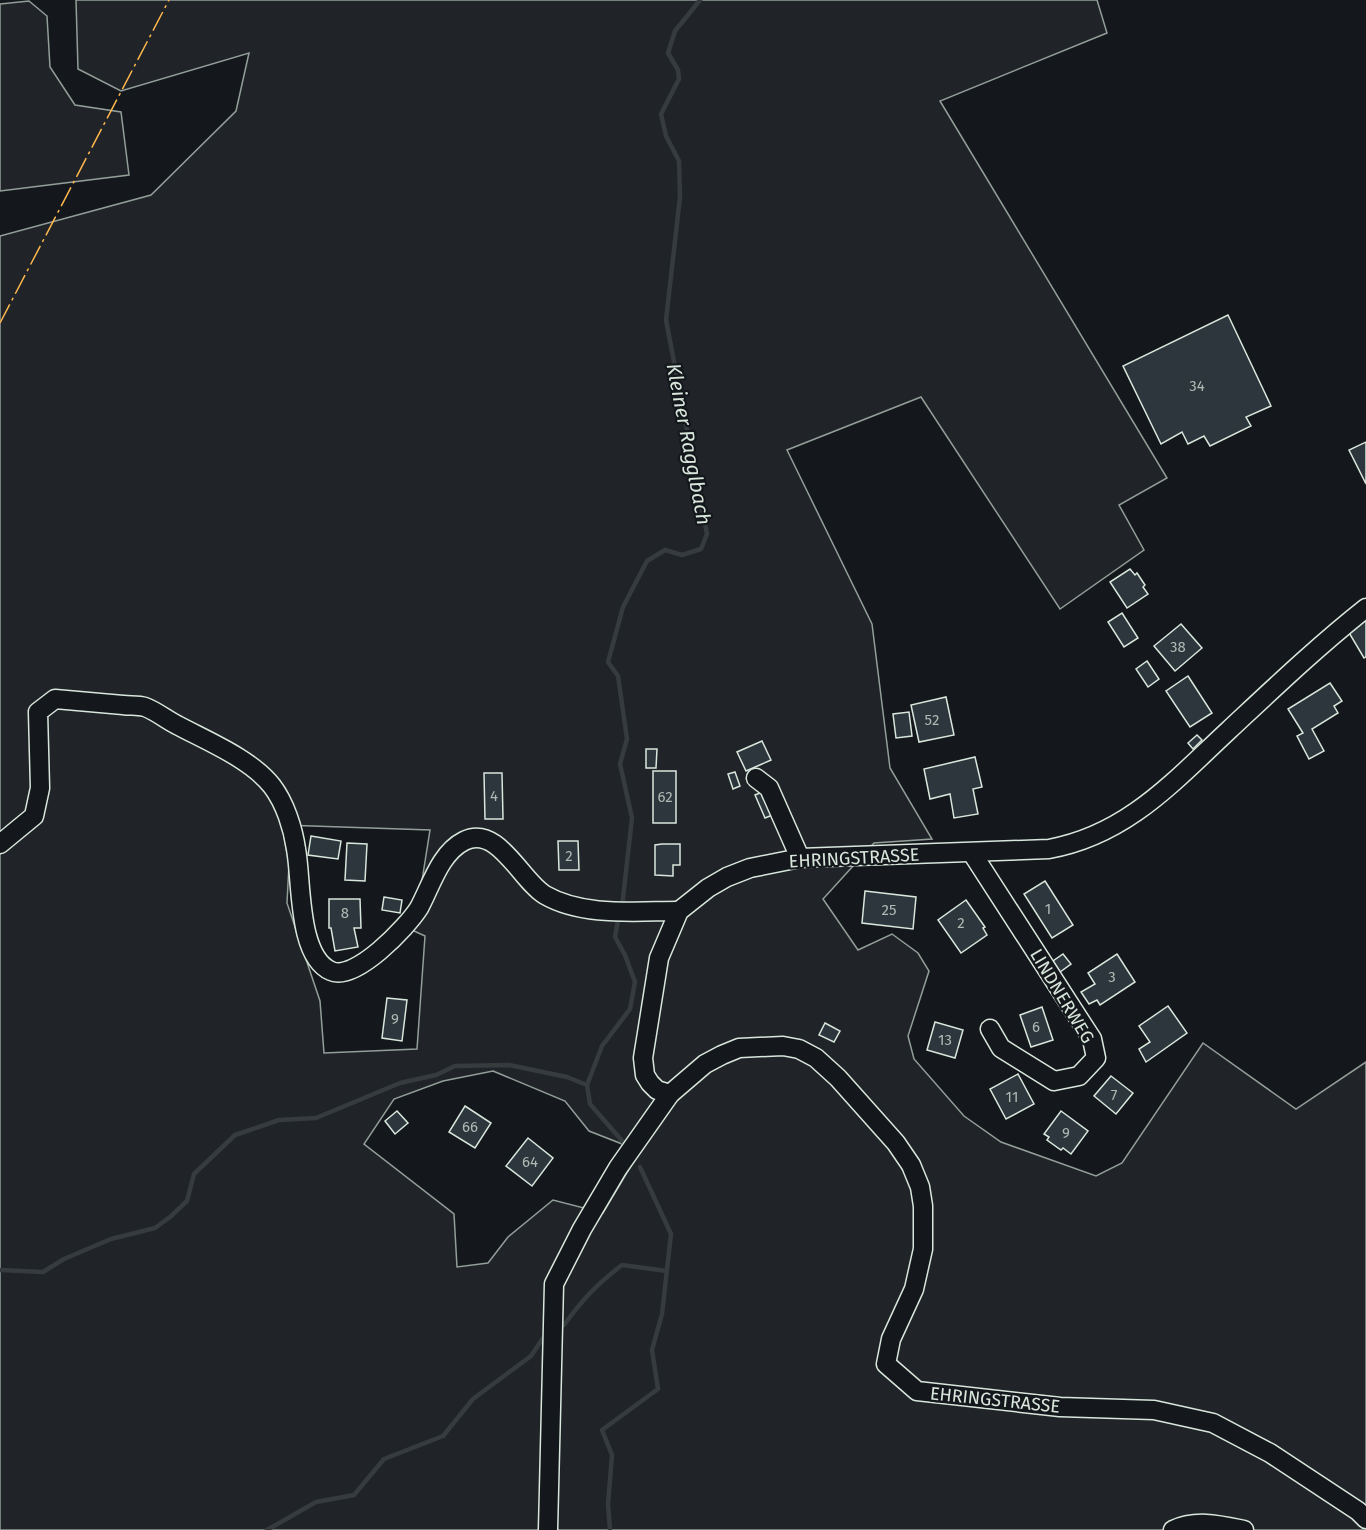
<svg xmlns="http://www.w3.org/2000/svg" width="1366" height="1530" viewBox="0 0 1366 1530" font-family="'Fira Sans',sans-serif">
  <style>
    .green { fill: #202428; stroke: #939e99; stroke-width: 1.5; fill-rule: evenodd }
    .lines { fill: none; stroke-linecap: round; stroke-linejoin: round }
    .stream { stroke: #363b3e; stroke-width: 4.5 }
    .building { fill: #2c363c; stroke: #d8e6dc; stroke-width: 1.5 }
    .minor-casing { stroke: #d8e6dc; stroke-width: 21 }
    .minor { stroke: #14181c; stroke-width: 18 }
    .power { stroke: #ffb74d; stroke-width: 1.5; stroke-dasharray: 21 4.5 3 4.5; stroke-linecap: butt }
    .labels { text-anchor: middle; stroke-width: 4.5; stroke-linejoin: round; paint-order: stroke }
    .number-label { font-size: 15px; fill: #adbab4 }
    .street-label { font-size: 18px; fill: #d8e6dc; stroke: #14181c }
    .water-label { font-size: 20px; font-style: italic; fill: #d8e6dc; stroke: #14181c }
  </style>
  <rect width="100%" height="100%" fill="#14181c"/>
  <g class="green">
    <path d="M76 0H1097L1107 33 940 101 1167 478 1119 505 1144 550 1060 609 921 397 787 450 872 624 890 768 932 839 874 843 823 899 858 950 892 934 918 953 929 971 908 1036 914 1059 964 1116 1001 1142 1096 1176 1122 1163 1203 1043 1296 1109 1366 1062V1530H0V236L151 195 236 111 249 53 121 91 78 69ZM282 825 430 830 414 931 425 936 417 1049 324 1053 320 1001 287 903 289 864ZM493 1071 565 1101 589 1131 640 1151 603 1213 553 1200 508 1237 488 1263 457 1267 454 1214 364 1144 394 1099 443 1081Z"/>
    <polygon points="29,1 47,16 50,67 75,105 121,112 129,175 0,191 0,4"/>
  </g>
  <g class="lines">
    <g class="stream">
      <polyline points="622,907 632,818 620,764 627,739 618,676 608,662 623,607 647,561 665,550 682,555 701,549 707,534 666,320 680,197 679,161 666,136 661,114 679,79 678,70 668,53 675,31 700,0"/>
      <polyline points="619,915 615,937 625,955 635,982 630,1009 602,1046 587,1085 590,1104 624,1143"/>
      <polyline points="0,1270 43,1272 64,1259 111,1239 155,1228 170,1217 187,1201 194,1174 235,1135 279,1120 316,1118 400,1083 436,1075 455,1066 509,1065 567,1077 587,1085"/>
      <path d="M564 1325C582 1300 597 1284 622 1265L667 1271"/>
      <polyline points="267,1530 316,1502 354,1495 384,1459 443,1436 473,1399 531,1356 543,1338"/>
      <polyline points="610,1530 608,1504 612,1455 602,1430 658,1389 652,1350 662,1314 671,1234 640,1167"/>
    </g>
  </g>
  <g class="building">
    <polygon points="1228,315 1271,406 1246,417 1251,426 1210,446 1204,436 1188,444 1182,432 1161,444 1123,366"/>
    <polygon points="1366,442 1366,484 1349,450"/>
    <polygon points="1130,569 1135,575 1137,573 1145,585 1143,587 1148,594 1127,608 1110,582"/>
    <polygon points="1122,613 1138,638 1124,647 1108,622"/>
    <polygon points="1366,620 1366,657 1364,658 1348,631"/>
    <polygon points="1181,624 1202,648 1175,671 1154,646"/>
    <polygon points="1147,661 1159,679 1148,687 1136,669"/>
    <polygon points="1188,676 1212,713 1190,727 1166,691"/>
    <polygon points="1330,683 1342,701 1334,706 1338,713 1312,729 1324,751 1309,759 1297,736 1303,733 1288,709"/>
    <polygon points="946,697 954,735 919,742 911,705"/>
    <polygon points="909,712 912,736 896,738 893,714"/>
    <polygon points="1197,735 1202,740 1193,749 1188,743"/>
    <polygon points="762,741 771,760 746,771 737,752"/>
    <polygon points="646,749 657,749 656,768 646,768"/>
    <polygon points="975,757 982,787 973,789 978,814 954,818 950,794 930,799 924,769"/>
    <rect x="653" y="771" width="23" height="52"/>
    <polygon points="735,772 740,786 733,789 728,774"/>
    <polygon points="484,773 502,773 503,819 485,819"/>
    <polygon points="765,791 775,814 765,818 755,795"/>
    <polygon points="311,836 341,841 338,859 308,855"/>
    <polygon points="558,841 578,841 579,870 559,870"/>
    <polygon points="347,843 367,844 365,881 345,880"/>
    <polygon points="662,844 680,844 680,865 673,865 673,876 655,875 655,845"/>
    <polygon points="1045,881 1073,925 1052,938 1024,894"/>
    <polygon points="865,891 916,897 913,929 862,923"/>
    <polygon points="384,897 402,900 400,913 382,910"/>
    <polygon points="329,899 360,899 361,928 354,928 358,947 335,951 331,928 329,928"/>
    <polygon points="966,900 985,927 983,928 987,935 961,953 938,920"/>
    <polygon points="1063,954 1071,964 1060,972 1053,961"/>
    <polygon points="1117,954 1135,982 1100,1005 1097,1000 1089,1004 1081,992 1095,984 1088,973"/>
    <polygon points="387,998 407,1000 402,1041 382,1038"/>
    <polygon points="1168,1006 1187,1033 1146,1062 1139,1049 1150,1042 1139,1026"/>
    <polygon points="1042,1007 1053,1040 1031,1047 1020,1015"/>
    <polygon points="935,1022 963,1030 955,1058 927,1050"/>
    <polygon points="825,1023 840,1031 834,1042 819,1035"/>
    <polygon points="1018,1074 1034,1104 1006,1119 990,1089"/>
    <polygon points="1111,1076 1133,1093 1116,1114 1094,1096"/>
    <polygon points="465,1106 491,1123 475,1148 449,1132"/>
    <polygon points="397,1111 408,1123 395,1134 385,1121"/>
    <polygon points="1061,1111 1088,1131 1071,1154 1063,1148 1061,1150 1047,1140 1049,1137 1044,1134"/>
    <polygon points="528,1138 553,1158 532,1186 506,1166"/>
  </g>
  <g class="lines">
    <g class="minor-casing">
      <g id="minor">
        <polyline points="756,778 769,788 800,858"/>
        <path d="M0 844 34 816 40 788 38 712 55 699C77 701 100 703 123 705 130 706 138 705 145 707 156 711 167 720 177 725 207 741 251 759 272 786 285 803 293 828 296 849 302 880 297 956 331 971 355 982 407 927 419 908 431 886 440 853 464 841 498 824 521 881 545 895 583 917 636 911 679 911"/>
        <polyline points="972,853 1092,1039 1096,1058 1079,1076 1054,1081 1001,1048 990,1029"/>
        <path d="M670 1094 657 1090 650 1083 645 1075 643 1058 659 958 679 911 708 888 727 877 750 868 800 858 1049 849C1127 835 1174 781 1229 730 1274 688 1318 646 1366 608"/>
        <polyline points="548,1530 554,1284 582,1229 618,1168 670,1094 705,1064 722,1055 739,1048 783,1046 799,1049 816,1058 838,1078 896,1143 911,1165 920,1187 923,1206 923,1249 914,1289 891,1339 886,1364 917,1391 1060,1407 1154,1410 1213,1423 1270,1453 1358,1511 1366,1519"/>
        <path d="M1173 1530C1196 1519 1220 1525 1244 1530"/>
      </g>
    </g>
    <use href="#minor" class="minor"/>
    <polyline class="power" points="0,323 169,0"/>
  </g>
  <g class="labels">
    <g class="number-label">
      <text x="1197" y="391">34</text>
      <text x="1178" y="652">38</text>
      <text x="932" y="725">52</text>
      <text x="494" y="801">4</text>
      <text x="665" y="802">62</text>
      <text x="569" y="861">2</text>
      <text x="1048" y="914">1</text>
      <text x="889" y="915">25</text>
      <text x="345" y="918">8</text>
      <text x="961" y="928">2</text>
      <text x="1112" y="982">3</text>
      <text x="395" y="1024">9</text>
      <text x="1036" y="1032">6</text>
      <text x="945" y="1045">13</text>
      <text x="1114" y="1100">7</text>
      <text x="1012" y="1102">11</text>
      <text x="470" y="1132">66</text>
      <text x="1066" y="1138">9</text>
      <text x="530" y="1167">64</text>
    </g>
    <g class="street-label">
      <text transform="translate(854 858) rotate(-3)" y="6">EHRINGSTRASSE</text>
      <text transform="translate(1062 996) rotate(59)" y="6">LINDNERWEG</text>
      <text transform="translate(995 1400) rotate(6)" y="6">EHRINGSTRASSE</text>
    </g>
    <g class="water-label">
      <text transform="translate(689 444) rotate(79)" y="7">Kleiner Ragglbach</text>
    </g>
  </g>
</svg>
